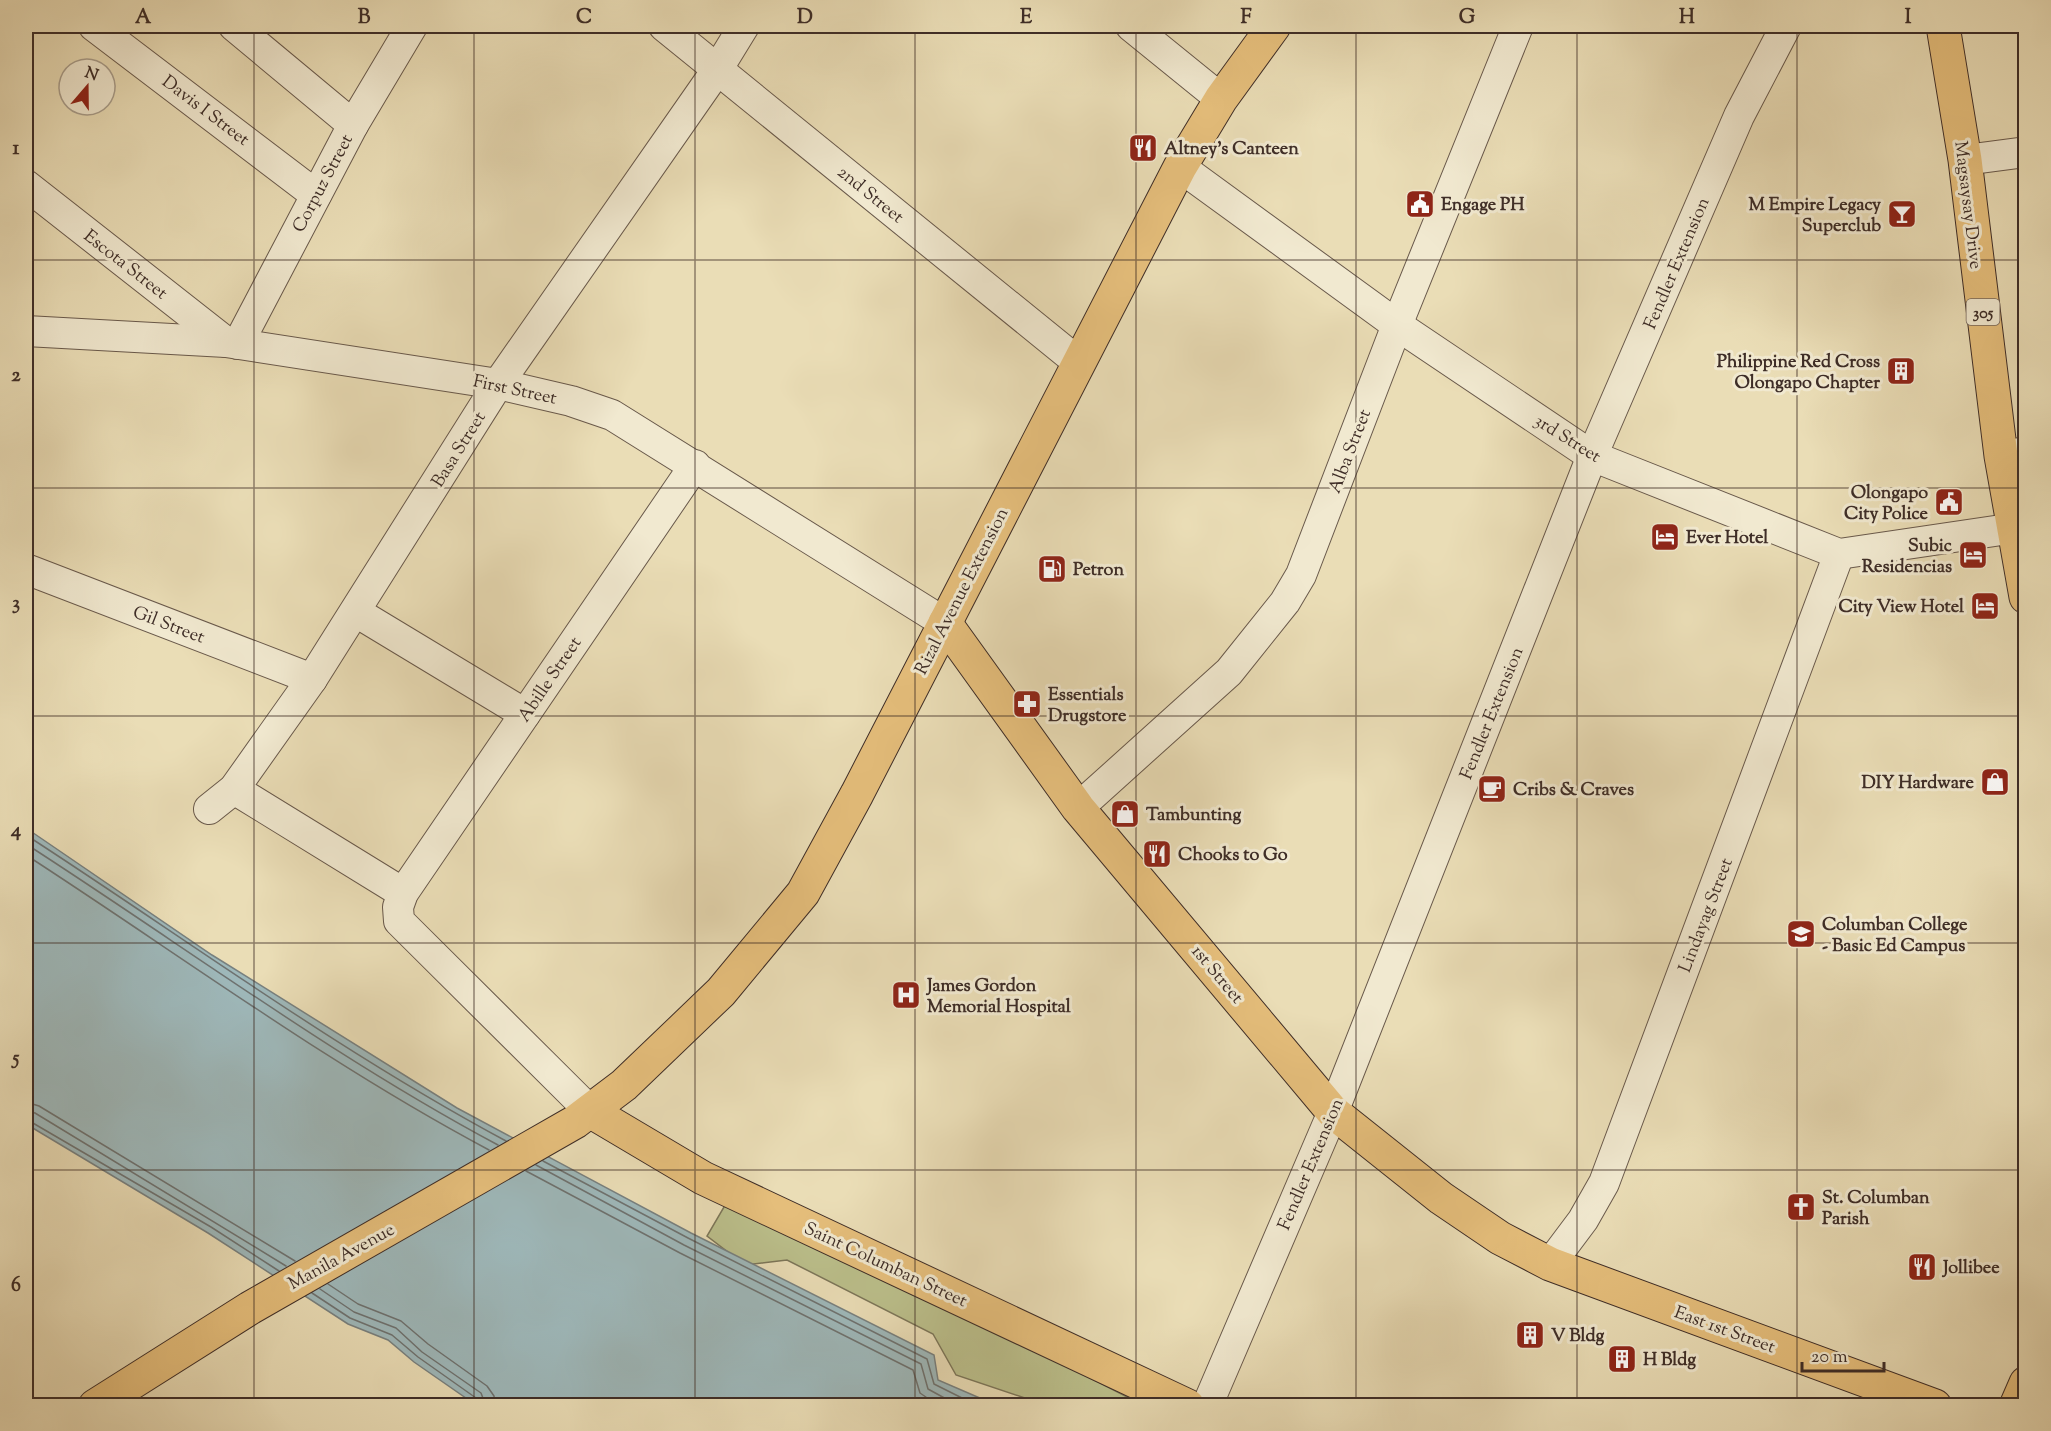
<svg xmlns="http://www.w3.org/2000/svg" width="2051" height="1431" viewBox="0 0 2051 1431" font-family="'Sorts Mill Goudy',serif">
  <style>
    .green { fill: #bbbf8b; stroke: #7c7659; stroke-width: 1.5 }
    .water { fill: #9eb8ba; stroke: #78807f; stroke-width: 1.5 }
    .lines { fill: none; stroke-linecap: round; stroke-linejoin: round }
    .shore { stroke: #6e7270; stroke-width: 1.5 }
    .minor-casing { stroke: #69594b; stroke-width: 32 }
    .major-casing { stroke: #3e2d27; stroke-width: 35 }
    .minor { stroke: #f1e9d0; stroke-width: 30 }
    .major { stroke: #e5be7b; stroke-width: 33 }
    .grid { fill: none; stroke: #3e2d27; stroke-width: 1.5; stroke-opacity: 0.55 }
    .labels { text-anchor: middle; stroke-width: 6; stroke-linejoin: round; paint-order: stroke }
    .shield { fill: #f1e9d0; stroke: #74655a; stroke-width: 1.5 }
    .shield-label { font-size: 16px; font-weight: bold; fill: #3e2d27 }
    .street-label { font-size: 18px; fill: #3e2d27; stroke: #f1e9d0 }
    .poi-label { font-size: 18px; font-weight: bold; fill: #3e2d27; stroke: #f1e9d0; text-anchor: start }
    .neatline { fill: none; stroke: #3e2d27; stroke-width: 2 }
    .grid-label { font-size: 20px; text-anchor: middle; font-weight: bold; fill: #3e2d27 }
  </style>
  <rect width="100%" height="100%" fill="#eaddb6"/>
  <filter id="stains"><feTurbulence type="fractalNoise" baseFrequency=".00333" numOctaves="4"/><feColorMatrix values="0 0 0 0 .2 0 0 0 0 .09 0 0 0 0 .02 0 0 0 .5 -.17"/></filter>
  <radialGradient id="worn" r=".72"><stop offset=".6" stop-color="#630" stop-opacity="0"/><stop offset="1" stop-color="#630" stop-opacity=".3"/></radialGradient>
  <polygon class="green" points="731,1195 1143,1405 1046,1405 956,1375 933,1334 787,1260 745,1265 707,1236"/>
  <polygon class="water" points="26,828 212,955 457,1108 691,1233 934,1355 938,1380 996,1405 476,1405 414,1362 388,1340 348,1324 208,1233 26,1124"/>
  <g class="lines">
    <g class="shore">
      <path d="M26 835C185 938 338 1051 506 1141"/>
      <path d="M26 844C183 945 333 1057 498 1145"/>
      <path d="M26 855C179 954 327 1064 489 1150"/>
      <polyline points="26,1102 39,1106 295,1261"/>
      <polyline points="26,1111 35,1113 286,1266"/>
      <polyline points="26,1119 211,1227 279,1271"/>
      <polyline points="543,1161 688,1238 927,1359 934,1384 978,1406"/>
      <polyline points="536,1165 684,1245 921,1364 928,1389 959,1406"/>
      <polyline points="526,1171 680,1253 913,1370 920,1393 939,1406"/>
      <polyline points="328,1284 358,1304 401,1321 428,1344 487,1386 494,1396 495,1406"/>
      <polyline points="320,1289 354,1312 396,1328 422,1352 481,1393 486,1406"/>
      <polyline points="312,1293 350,1318 392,1335 418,1357 476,1398 478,1406"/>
    </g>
    <g class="minor-casing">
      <g id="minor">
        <polyline points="94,26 316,195"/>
        <polyline points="234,26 353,125"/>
        <polyline points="664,26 1078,362"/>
        <polyline points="1131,26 1221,99"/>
        <polyline points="1965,160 2026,152"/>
        <polyline points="1180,167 1397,325 1592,456 1839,554 2015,528"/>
        <polyline points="26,185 226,342"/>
        <polyline points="26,331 226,342 498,384 571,401 612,415 945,623"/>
        <polyline points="238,344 353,125 412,26"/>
        <polyline points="2001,456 2026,452"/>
        <polyline points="26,569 312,679"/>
        <polyline points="356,612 525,714"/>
        <polyline points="234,789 403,893"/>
        <polyline points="1078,808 1229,672 1285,602 1301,575 1397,325 1518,26"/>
        <polyline points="209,809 234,789 312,679 498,384 717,70 744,26"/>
        <polyline points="590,1111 399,921 398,907 403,893 695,465"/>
        <polyline points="1550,1264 1583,1220 1604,1183 1839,554"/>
        <polyline points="1207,1406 1333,1112 1592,456 1739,116 1786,26"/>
      </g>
    </g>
    <g class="major-casing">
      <g id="major">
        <polyline points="1943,26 1965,160 2001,456 2026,597"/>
        <polyline points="945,623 1078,808 1333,1112 1441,1198 1500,1238 1550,1264 1935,1406"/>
        <polyline points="590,1111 703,1178 1188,1406"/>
        <polyline points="95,1406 250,1308 575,1122 624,1085 721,992 803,893 857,794 1180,167 1221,99 1274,26"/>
        <polyline points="2016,1406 2026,1383"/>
      </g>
    </g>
    <use href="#minor" class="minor"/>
    <use href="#major" class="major"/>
  </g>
  <path class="grid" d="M254 26V1406M474 26V1406M695 26V1406M915 26V1406M1136 26V1406M1356 26V1406M1577 26V1406M1797 26V1406M26 260H2026M26 488H2026M26 716H2026M26 943H2026M26 1170H2026"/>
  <defs>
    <g id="restaurant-square" transform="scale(1.5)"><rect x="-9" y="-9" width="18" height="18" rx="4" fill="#8f2418" stroke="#f1e9d0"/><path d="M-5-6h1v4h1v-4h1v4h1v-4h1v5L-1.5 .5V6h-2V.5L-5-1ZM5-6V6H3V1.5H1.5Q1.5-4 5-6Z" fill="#fff"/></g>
    <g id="civic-square" transform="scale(1.5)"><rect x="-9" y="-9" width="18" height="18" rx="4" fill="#8f2418" stroke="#f1e9d0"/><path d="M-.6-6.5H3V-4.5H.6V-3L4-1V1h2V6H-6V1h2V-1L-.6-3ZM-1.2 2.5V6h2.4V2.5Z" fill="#fff"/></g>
    <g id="bar-square" transform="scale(1.5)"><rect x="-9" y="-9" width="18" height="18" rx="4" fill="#8f2418" stroke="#f1e9d0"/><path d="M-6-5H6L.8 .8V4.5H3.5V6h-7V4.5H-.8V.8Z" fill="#fff"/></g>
    <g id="building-square" transform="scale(1.5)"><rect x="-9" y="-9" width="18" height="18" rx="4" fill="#8f2418" stroke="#f1e9d0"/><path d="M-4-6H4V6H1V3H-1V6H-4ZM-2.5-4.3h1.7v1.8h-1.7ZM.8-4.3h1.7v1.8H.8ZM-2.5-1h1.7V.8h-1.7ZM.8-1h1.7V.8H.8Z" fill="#fff"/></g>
    <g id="hotel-square" transform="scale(1.5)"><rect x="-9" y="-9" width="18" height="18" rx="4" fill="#8f2418" stroke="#f1e9d0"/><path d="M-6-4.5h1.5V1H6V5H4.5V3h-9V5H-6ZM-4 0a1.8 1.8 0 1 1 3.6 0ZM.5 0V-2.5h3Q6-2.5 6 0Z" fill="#fff"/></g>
    <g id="fuel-square" transform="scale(1.5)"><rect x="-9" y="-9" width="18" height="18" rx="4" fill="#8f2418" stroke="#f1e9d0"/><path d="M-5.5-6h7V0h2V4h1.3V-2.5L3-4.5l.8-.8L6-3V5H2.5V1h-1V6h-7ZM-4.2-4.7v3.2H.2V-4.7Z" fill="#fff"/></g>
    <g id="pharmacy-square" transform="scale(1.5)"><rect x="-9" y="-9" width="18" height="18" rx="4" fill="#8f2418" stroke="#f1e9d0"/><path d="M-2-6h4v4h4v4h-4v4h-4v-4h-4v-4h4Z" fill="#fff"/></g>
    <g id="shop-square" transform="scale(1.5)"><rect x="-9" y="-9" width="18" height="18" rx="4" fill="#8f2418" stroke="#f1e9d0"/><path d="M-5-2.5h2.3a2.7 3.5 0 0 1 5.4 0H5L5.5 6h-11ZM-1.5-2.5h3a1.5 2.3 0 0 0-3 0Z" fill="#fff"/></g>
    <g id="cafe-square" transform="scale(1.5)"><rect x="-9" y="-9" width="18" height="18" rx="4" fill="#8f2418" stroke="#f1e9d0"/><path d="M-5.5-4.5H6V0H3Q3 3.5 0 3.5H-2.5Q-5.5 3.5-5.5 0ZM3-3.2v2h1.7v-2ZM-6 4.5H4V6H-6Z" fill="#fff"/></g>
    <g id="university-square" transform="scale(1.5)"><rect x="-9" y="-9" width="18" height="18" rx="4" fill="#8f2418" stroke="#f1e9d0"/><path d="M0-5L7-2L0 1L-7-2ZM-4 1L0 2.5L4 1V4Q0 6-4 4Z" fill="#fff"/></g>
    <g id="hospital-square" transform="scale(1.5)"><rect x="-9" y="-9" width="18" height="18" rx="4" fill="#8f2418" stroke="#f1e9d0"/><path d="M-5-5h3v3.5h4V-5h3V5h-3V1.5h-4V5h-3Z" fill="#fff"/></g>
    <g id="church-square" transform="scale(1.5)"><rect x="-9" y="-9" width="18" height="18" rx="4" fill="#8f2418" stroke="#f1e9d0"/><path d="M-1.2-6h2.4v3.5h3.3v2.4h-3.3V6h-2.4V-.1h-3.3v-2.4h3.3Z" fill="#fff"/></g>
  </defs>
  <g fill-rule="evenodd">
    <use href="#restaurant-square" x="1143" y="148"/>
    <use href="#civic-square" x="1420" y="204"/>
    <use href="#bar-square" x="1902" y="214"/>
    <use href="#building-square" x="1901" y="371"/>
    <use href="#civic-square" x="1949" y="502"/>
    <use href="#hotel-square" x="1665" y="537"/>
    <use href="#hotel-square" x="1973" y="555"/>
    <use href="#fuel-square" x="1052" y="569"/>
    <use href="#hotel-square" x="1985" y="606"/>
    <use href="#pharmacy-square" x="1027" y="704"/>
    <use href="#shop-square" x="1995" y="782"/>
    <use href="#cafe-square" x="1492" y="789"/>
    <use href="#shop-square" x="1125" y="814"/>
    <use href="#restaurant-square" x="1157" y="854"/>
    <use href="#university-square" x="1801" y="934"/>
    <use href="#hospital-square" x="906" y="995"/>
    <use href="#church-square" x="1801" y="1207"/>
    <use href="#restaurant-square" x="1922" y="1267"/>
    <use href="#building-square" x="1530" y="1335"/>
    <use href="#building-square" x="1622" y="1359"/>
  </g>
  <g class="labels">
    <rect class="shield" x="1966.5" y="299" width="33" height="26" rx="4.5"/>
    <g class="shield-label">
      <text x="1983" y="318">305</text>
    </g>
    <g class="street-label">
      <text transform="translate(206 110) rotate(37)" y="6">Davis I Street</text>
      <text transform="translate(322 183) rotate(-62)" y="6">Corpuz Street</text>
      <text transform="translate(871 194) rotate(39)" y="6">2nd Street</text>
      <text transform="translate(1969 205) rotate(83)" y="6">Magsaysay Drive</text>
      <text transform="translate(1676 263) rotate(-67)" y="6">Fendler Extension</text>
      <text transform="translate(126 264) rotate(38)" y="6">Escota Street</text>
      <text transform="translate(515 389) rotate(12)" y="6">First Street</text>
      <text transform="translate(1568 438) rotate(32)" y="6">3rd Street</text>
      <text transform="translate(458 449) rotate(-58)" y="6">Basa Street</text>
      <text transform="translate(1349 451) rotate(-69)" y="6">Alba Street</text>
      <text transform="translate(961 591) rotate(-63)" y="6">Rizal Avenue Extension</text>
      <text transform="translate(169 624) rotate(21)" y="6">Gil Street</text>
      <text transform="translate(549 679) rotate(-56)" y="6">Abille Street</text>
      <text transform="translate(1491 713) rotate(-68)" y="6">Fendler Extension</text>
      <text transform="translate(1705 915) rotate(-69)" y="6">Lindayag Street</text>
      <text transform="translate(1218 974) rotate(50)" y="6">1st Street</text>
      <text transform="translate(1310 1164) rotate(-67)" y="6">Fendler Extension</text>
      <text transform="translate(341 1256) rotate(-29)" y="6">Manila Avenue</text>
      <text transform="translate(886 1264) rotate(25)" y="6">Saint Columban Street</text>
      <text transform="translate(1725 1329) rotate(20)" y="6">East 1st Street</text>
    </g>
    <g class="poi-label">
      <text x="1164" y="154">Altney's Canteen</text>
      <text x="1441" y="210">Engage PH</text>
      <text x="1881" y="210" text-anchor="end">M Empire Legacy<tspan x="1881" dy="21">Superclub</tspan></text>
      <text x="1880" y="367" text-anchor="end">Philippine Red Cross<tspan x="1880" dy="21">Olongapo Chapter</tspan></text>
      <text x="1928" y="498" text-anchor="end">Olongapo<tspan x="1928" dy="21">City Police</tspan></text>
      <text x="1686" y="543">Ever Hotel</text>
      <text x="1952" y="551" text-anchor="end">Subic<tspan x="1952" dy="21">Residencias</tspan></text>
      <text x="1073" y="575">Petron</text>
      <text x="1964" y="612" text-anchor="end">City View Hotel</text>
      <text x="1048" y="700">Essentials<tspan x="1048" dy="21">Drugstore</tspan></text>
      <text x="1974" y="788" text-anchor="end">DIY Hardware</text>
      <text x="1513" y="795">Cribs &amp; Craves</text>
      <text x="1146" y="820">Tambunting</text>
      <text x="1178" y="860">Chooks to Go</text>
      <text x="1822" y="930">Columban College<tspan x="1822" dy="21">- Basic Ed Campus</tspan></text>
      <text x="927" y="991">James Gordon<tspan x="927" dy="21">Memorial Hospital</tspan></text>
      <text x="1822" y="1203">St. Columban<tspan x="1822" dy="21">Parish</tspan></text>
      <text x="1943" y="1273">Jollibee</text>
      <text x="1551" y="1341">V Bldg</text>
      <text x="1643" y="1365">H Bldg</text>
    </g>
  </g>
  <rect width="2051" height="1431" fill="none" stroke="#eaddb6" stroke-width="66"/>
  <g transform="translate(87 87) rotate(20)"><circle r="28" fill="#f1e9d0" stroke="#a99e8c" stroke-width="1.5"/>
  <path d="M0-4.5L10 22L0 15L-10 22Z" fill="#8f2418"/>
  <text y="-9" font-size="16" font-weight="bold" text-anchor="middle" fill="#3e2d27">N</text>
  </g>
  <path d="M1802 1362v9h82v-9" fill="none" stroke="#3e2d27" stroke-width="3"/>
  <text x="1811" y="1362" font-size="18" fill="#3e2d27" stroke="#f1e9d0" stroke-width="4.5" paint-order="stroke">20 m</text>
  <rect x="33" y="33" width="1985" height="1365" class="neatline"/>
  <g class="grid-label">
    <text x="143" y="23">A</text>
    <text x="364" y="23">B</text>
    <text x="584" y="23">C</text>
    <text x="805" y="23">D</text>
    <text x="1026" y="23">E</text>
    <text x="1246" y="23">F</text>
    <text x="1467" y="23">G</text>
    <text x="1687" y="23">H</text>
    <text x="1908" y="23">I</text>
    <text x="16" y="154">1</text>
    <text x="16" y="381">2</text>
    <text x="16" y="609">3</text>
    <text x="16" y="836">4</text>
    <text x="16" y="1064">5</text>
    <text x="16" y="1291">6</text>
  </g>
  <rect width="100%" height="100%" filter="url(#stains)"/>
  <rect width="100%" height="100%" fill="url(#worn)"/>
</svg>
